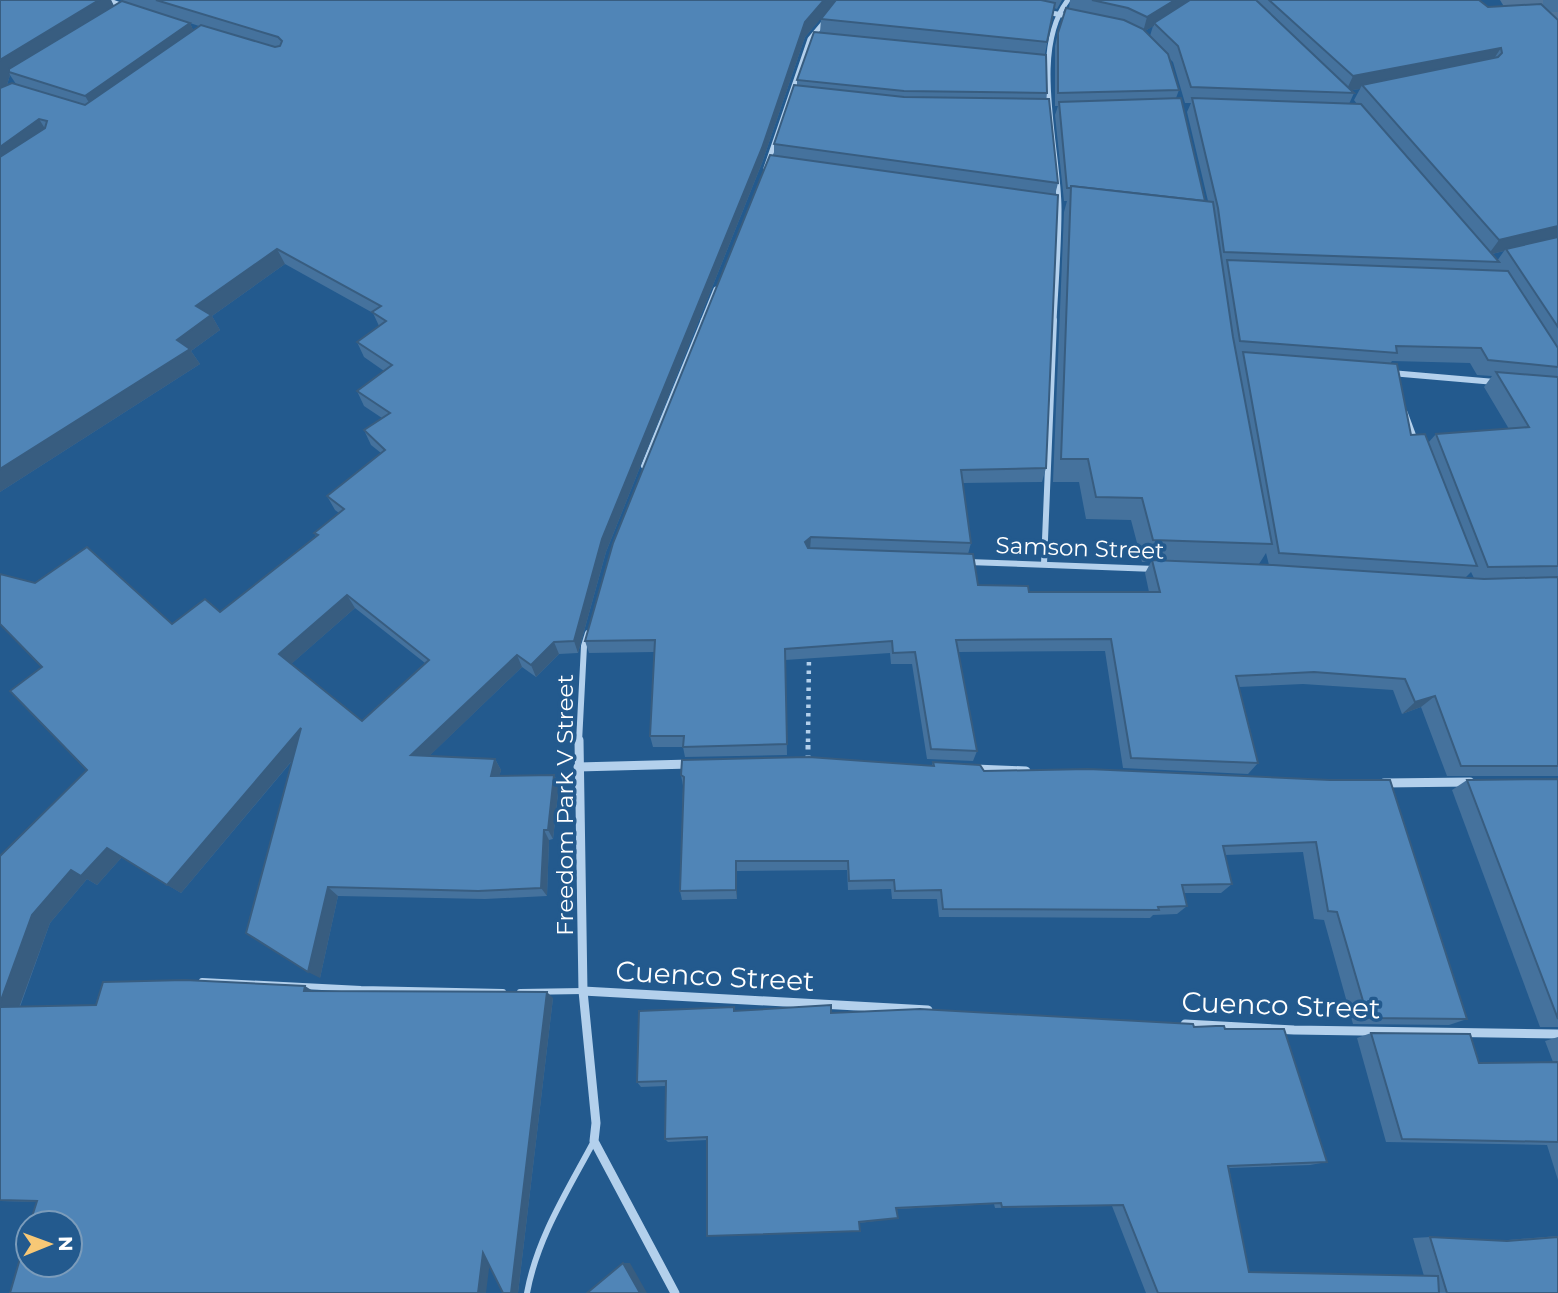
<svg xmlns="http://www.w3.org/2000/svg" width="1558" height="1293" viewBox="0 0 1558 1293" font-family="Montserrat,sans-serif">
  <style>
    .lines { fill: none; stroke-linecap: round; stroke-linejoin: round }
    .river { fill: #51769b; fill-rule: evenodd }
    .path-far1 { stroke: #b3d0ec; stroke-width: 4.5; stroke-dasharray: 3.5 5; stroke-linecap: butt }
    .path { stroke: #b3d0ec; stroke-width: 5; stroke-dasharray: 4.5 6; stroke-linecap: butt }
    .lane-far1 { stroke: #b3d0ec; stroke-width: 5 }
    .lane { stroke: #b3d0ec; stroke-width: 6 }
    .street-far2 { stroke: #b3d0ec; stroke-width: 5 }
    .street-far1 { stroke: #b3d0ec; stroke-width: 6 }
    .street { stroke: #b3d0ec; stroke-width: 9 }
    .wall { fill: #45729d; fill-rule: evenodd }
    .shaded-wall { fill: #385d80 }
    .building { fill: #5085b7; stroke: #385d80; stroke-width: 2; fill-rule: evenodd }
    .labels { text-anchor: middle; stroke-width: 7; stroke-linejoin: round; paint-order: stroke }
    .street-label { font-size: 23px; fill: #fff; stroke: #235a8e }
    .near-street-label { font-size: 28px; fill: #fff; stroke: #235a8e }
  </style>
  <rect width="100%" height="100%" fill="#235a8e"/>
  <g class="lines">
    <polygon class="river" points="1500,0 1558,0 1558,33 1514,23"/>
    <polyline class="path-far1" points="808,742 809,654"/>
    <polyline class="path" points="808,760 808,740"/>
    <polyline class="lane-far1" points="1405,412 1415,439"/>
    <g class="lane">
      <polyline points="202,981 361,989 503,992"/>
      <polyline points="520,992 583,991"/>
      <path d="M527 1293C537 1238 568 1190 594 1141"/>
    </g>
    <g class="street-far2">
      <polyline points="107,0 126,7"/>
      <polyline points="1046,12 1073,17"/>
      <polyline points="766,168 810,39 825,21"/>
      <polyline points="703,321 716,289"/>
      <path d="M1054 321C1056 284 1059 246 1059 209 1059 149 1029 50 1068 0"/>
    </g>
    <g class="street-far1">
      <polyline points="1391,373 1495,382"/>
      <polyline points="644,466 704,320"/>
      <polyline points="968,562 1155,569"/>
      <polyline points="1044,564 1054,320"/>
      <polyline points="579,742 584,646 588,633"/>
    </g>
    <g class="street">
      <polyline points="579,740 583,991 596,1123 594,1141 675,1293"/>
      <polyline points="578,767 690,764"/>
      <polyline points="975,769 1026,771"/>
      <polyline points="1384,783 1470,782"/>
      <polyline points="583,991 928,1010"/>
      <polyline points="1185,1024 1294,1030 1558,1034"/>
    </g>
  </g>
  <g class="wall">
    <path d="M0 0H111L114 6 132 4 120 0H1062L1057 9 1054 8 1045 54 1047 93 1046 99 1058 183 1055 195 1046 468 1042 482 963 483 971 543 968 554 978 585 1029 592H1149L1145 573 1151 562H1142L1131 520 1086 519 1079 482H1053L1064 212 1067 201H1064L1055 115 1058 106H1055V46L1058 33 1069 8 1070 0H1479L1488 7 1543 6V0H1558V12H1550L1558 20V776H1447L1421 707 1402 714 1393 690 1303 684 1239 687 1258 763 1248 774 1123 768 1105 651 958 652 977 751 973 761 927 759 912 664H891L890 653 785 660 787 755 685 757 683 747H653L650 736 654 652 589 653 585 641 774 156V144L797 86V80L820 32 821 19 826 12 805 37 762 163 606 552 578 653 559 654 536 677 522 667 429 756 495 759 501 770 499 776 554 775 559 785 553 839 549 840 547 896 485 899 338 896 320 978 292 761 181 893 122 857 97 885 87 879 50 923 20 1007 96 1005 314 991 553 998 518 1293H503L490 1265 37 1202 0 1201V856L87 770 172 624 220 612 316 536 314 533 339 513 335 510 327 496 381 453 371 445 364 430 382 418 364 406 357 391 384 371 364 357 357 342 379 326 373 313 285 264 212 316 220 330 191 351 200 364 0 492ZM190 23 199 26 193 30ZM1153 26 1150 36 1145 31ZM1169 58 1173 62 1185 103H1191L1187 112 1208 201H1205L1176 98 1179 90ZM10 75 16 84 7 85ZM1360 89 1354 100 1357 104H1349L1354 93 1352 90ZM1504 251 1497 261 1492 254ZM1392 361 1470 363 1477 375 1492 376 1484 387 1509 429 1436 434 1428 443 1411 435 1390 364ZM1266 553 1269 565 1259 564ZM1471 572 1474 578H1465ZM355 608 425 663 362 721 291 664Z"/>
    <polygon points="933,762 984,771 1330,780 1467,1019 1449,1025 1353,1024 1324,920 1314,919 1303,852 1225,855 1232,884 1221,893 1184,893 1187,906 1177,914 1153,915 1150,918 939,917 937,899 892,899 891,889 848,890 847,870 737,871 737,899 682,900 680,891 683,786 681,775 932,765"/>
    <polygon points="1558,779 1558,1027 1540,1027 1452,790 1467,780"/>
    <polygon points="735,1011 831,1013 1225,1029 1327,1162 1310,1165 1229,1168 1249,1272 1424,1276 1413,1238 1430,1237 1497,1241 1558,1236 1558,1293 1146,1293 1112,1206 995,1208 994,1204 897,1209 898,1218 859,1223 707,1140 668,1142 665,1139 666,1086 641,1087 637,1082"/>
    <polygon points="1371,1033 1479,1063 1553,1062 1545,1041 1558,1037 1558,1180 1547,1145 1386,1142 1357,1038"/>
  </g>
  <g class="shaded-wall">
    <polygon points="99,0 111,0 116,10 9,72 10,75 6,88 0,99 0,59"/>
    <polygon points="824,0 837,0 805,37 762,163 606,552 578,653 574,641 602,539 805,22"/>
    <polygon points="1175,0 1196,0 1154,23 1154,26 1143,32 1147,17"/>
    <polygon points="190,23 196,36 93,109 85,96"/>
    <polygon points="1501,48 1491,63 1362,85 1360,89 1346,91 1353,76"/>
    <polygon points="39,119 49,135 0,170 0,147"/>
    <polygon points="1558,226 1558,237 1506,249 1504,251 1488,255 1499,240"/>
    <polygon points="277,249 285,264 212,316 220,330 191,351 200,364 0,492 0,469 177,340 196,306"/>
    <polygon points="811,537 810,550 805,542"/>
    <polygon points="347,595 355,608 289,666 279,654"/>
    <polygon points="554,642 559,654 536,677 531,665"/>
    <polygon points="517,655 522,667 419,766 411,755"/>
    <polygon points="1435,696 1421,707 1402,714 1415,702"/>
    <polygon points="301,728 311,738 181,893 167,885"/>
    <polygon points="495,759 501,770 497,786 491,776"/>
    <polygon points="554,775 559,785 553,839 548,830"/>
    <polygon points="544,830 549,840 547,896 541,888"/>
    <polygon points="107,848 122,857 97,885 87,879 50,923 17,1013 0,1008 0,1003 32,915 71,870"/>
    <polygon points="736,861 737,871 737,899 736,890"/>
    <polygon points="328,887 338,896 320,978 308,972"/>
    <polygon points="305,986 316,993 304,991"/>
    <polygon points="547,992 553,998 518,1293 511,1293"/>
    <polygon points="483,1253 491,1253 486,1293 478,1293"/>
    <polygon points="623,1263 630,1263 647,1293 640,1293"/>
  </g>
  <g class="building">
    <polygon points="0,0 99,0 0,60"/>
    <path d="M156 0H824L805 22 762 148 602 539 574 641 554 642 531 665 517 655 411 755 495 759 491 776 554 775 548 830H544L541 888 478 891 328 887 308 972 246 933 301 728 167 885 107 848 81 876 71 870 32 915 0 1003V856L87 770 10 691 42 667 0 624V574L35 583 87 547 172 624 205 599 220 612 318 535 314 533 344 509 327 496 385 450 364 430 390 413 357 391 392 365 357 342 386 321 372 312 381 306 277 249 196 306 211 315 177 340 190 349 0 469V157L45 128 47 121 39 119 0 147V88L12 83 85 105 201 25 275 47 280 46 282 41 278 37ZM347 595 429 660 362 721 279 654Z"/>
    <polygon points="836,0 1041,0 1055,3 1047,42 821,19"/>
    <polygon points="1092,0 1175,0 1147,17 1128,8"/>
    <polygon points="1190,0 1256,0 1354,93 1191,87 1178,46 1154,23"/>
    <polygon points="1269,0 1479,0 1488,7 1541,4 1558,20 1558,226 1499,240 1362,85 1498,57 1502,53 1501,48 1353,76"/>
    <polygon points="122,1 190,23 85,96 9,72 9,69"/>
    <polygon points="1066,8 1124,20 1143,29 1168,54 1179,90 1058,93 1058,33"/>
    <polygon points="814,32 1046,55 1047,93 904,91 797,80"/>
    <polygon points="794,85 904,97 1049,99 1058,183 774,144"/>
    <polygon points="1181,98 1205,201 1071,186 1071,188 1067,188 1059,102"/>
    <polygon points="1192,98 1361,104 1499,262 1224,252 1218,208"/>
    <polygon points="770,155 1058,195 1046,468 961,470 971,543 811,537 805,542 808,548 973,554 978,585 1028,586 1029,592 1160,592 1152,560 1273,565 1484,579 1558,577 1558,766 1461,766 1435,696 1415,702 1405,679 1314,672 1236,676 1258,763 1131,758 1111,639 956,640 977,751 931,749 915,652 893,653 892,641 785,649 787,744 683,747 684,736 650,736 655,640 585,641 613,543"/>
    <polygon points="1071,186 1213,202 1233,337 1272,544 1153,540 1142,498 1096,497 1088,459 1061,459"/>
    <polygon points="1558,237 1558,327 1506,249"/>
    <polygon points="1227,260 1508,271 1558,348 1558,367 1488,360 1481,348 1396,346 1397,353 1240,341"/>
    <polygon points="1243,352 1397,364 1411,435 1425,434 1477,566 1279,553"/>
    <polygon points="1496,372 1558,377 1558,566 1488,567 1436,434 1529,427"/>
    <polygon points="809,757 934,766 933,762 980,765 984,771 1088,769 1330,780 1390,780 1467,1019 1368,1018 1337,912 1328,911 1316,842 1223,846 1232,884 1182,885 1187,906 1158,907 1159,910 943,909 941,890 895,891 894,880 849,881 848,861 736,861 736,890 680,891 684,777 681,775 682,760"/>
    <polygon points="1558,779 1558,1019 1467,780"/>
    <polygon points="185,980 305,986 304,991 547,992 511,1293 503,1293 483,1253 478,1293 10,1293 28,1231 28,1265 70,1265 70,1223 30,1223 37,1201 0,1200 0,1007 96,1005 103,982"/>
    <polygon points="831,1005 831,1013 920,1009 1193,1024 1194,1027 1216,1026 1224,1026 1225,1029 1284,1029 1327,1162 1228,1166 1249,1272 1438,1276 1439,1293 1158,1293 1123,1205 1002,1207 1001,1203 896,1208 898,1218 859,1222 860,1231 707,1236 707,1137 665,1139 666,1081 637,1082 639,1011 734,1007 734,1011"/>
    <polygon points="1371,1033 1470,1034 1479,1063 1558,1062 1558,1142 1402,1139"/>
    <polygon points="1430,1237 1507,1241 1558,1237 1558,1293 1447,1293"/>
    <polygon points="623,1263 640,1293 587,1293"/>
  </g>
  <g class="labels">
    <g class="street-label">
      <text transform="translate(1080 548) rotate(2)" y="8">Samson Street</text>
      <text transform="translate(565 805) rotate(-90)" y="8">Freedom Park V Street</text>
    </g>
    <g class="near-street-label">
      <text transform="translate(715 976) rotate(3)" y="10">Cuenco Street</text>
      <text transform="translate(1281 1005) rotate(2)" y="10">Cuenco Street</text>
    </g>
  </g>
  <g transform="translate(49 1244) rotate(89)"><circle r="33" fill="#235a8e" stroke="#7b9cbb" stroke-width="2"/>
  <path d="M0-5L12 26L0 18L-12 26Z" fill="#f7c876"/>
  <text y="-10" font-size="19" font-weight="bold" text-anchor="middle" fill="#ffffff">N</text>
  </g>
</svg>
